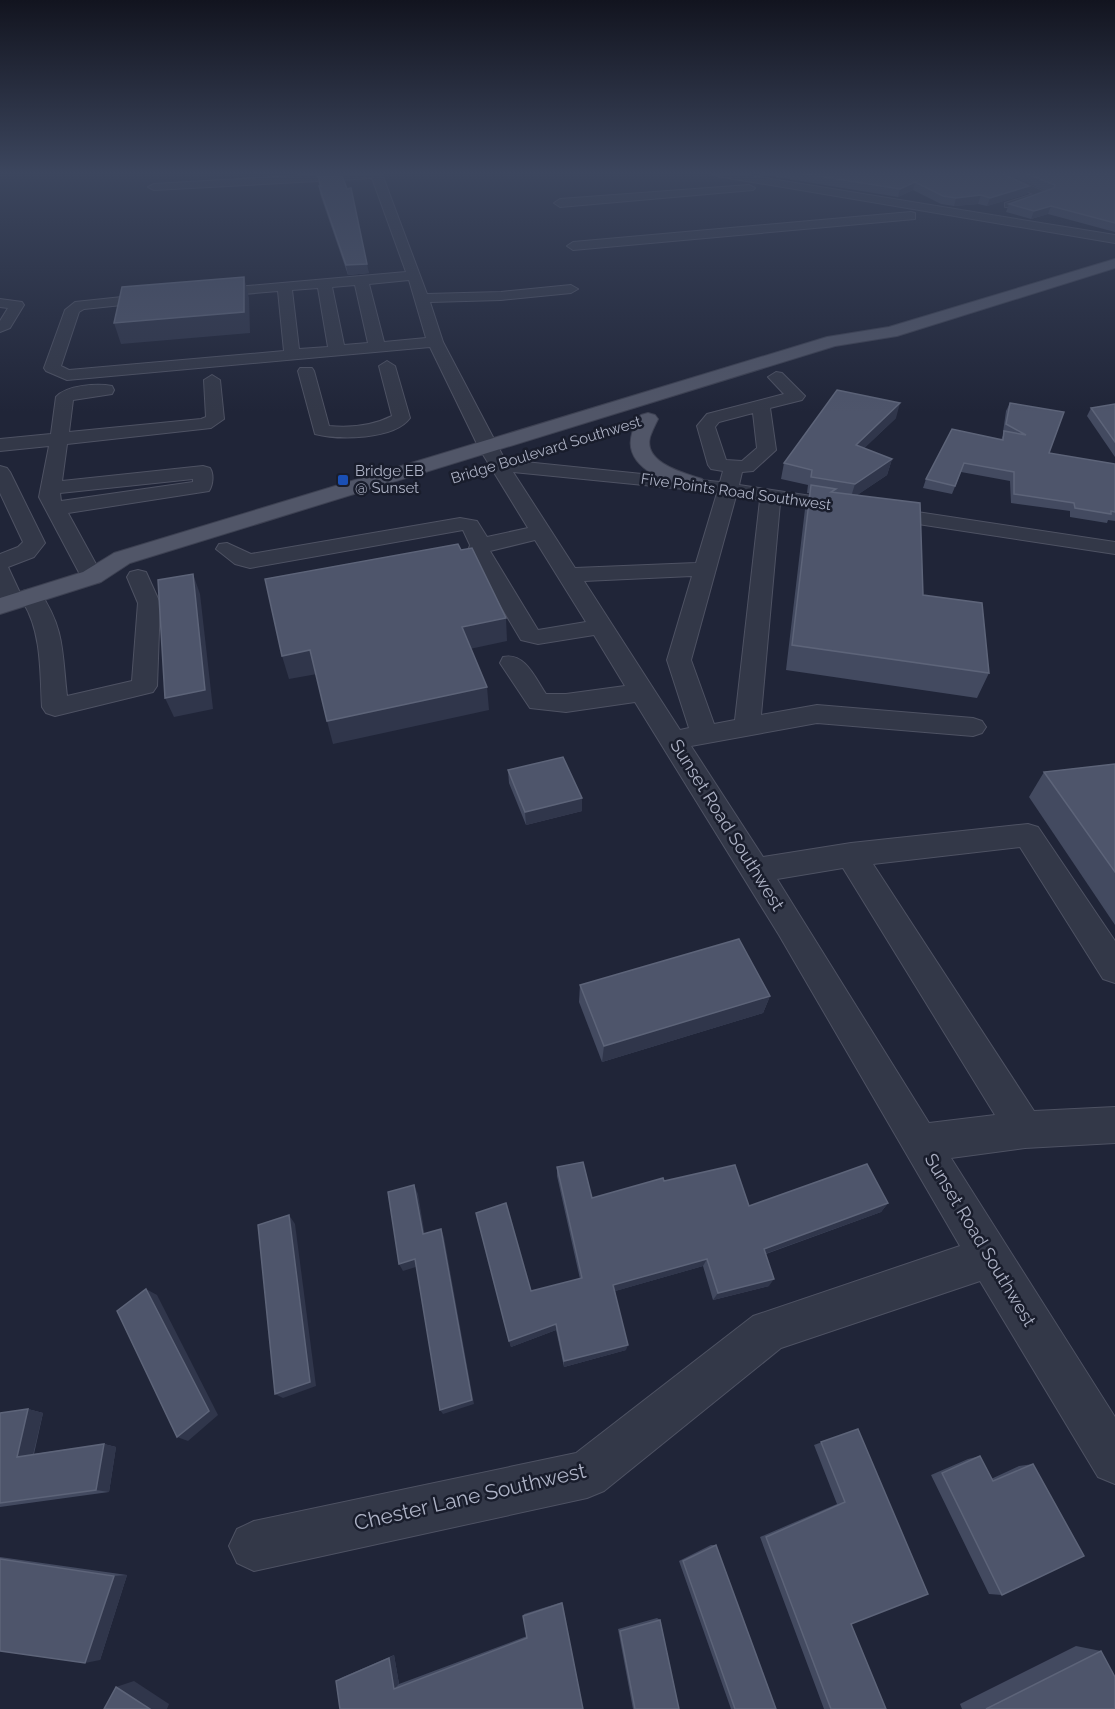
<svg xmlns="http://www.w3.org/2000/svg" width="1115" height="1709" viewBox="0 0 1115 1709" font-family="Raleway,sans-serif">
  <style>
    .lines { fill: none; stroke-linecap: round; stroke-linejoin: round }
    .minor-casing { stroke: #4e5263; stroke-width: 2 }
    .major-casing { stroke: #3d4152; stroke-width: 2 }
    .minor { fill: #333848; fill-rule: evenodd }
    .major { fill: #515668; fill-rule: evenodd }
    .wall { fill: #434a60 }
    .shaded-wall { fill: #30364b }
    .building { fill: #4e556b; stroke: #5d6479; stroke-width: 1.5 }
    .transit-dot { fill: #1a4fb4; stroke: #191d2c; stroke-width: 2 }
    .labels { text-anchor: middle; stroke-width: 5; stroke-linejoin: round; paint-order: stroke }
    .far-street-label { font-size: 15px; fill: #adb2c5; stroke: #191d2c }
    .far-poi-label { font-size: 15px; fill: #adb2c5; stroke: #191d2c; text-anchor: start }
    .street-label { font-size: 18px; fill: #adb2c5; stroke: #191d2c }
    .near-street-label { font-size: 21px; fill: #adb2c5; stroke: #191d2c }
  </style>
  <rect width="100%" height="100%" fill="#202538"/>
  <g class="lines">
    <g class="minor-casing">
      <g id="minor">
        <path d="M345 173 382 174 427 294 501 292 571 285 578 289 571 293 501 300 430 302 443 342 505 460 720 482 723 471 711 469 708 465 697 426 707 414 784 394 768 377 776 372 782 373 805 396 802 400 770 408 776 450 753 471 742 472 739 485 1115 542V554L780 503 761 715 817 705 973 718 982 721 986 727 982 733 973 736 817 723 691 746 763 857 851 843 1028 824 1038 827 1115 941V983L1103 979 1020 847 873 864 1034 1111 1115 1107V1143L1025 1148 951 1158 1115 1417V1484L1098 1477 980 1281 781 1348 604 1491 587 1498 254 1571 237 1563 229 1546 237 1529 254 1521 576 1453 753 1316 960 1246 779 935 635 702 566 712 530 708 500 663 503 657C525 652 535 678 546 694H566L625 686 594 635 538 644 521 640 468 551 470 545 463 530 250 568 235 564 216 549 219 544 227 543 251 554 460 518 477 521 487 537 528 528 479 448 430 347 67 380 46 371 44 368 65 310 75 302 160 293 167 297 160 301 84 309 79 312 61 366 69 370 284 351 278 291 208 297 203 296 201 293 203 290 406 272 372 178 154 190 148 187 154 184ZM409 280 426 338 384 342 369 284ZM355 285 368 343 344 345 332 287ZM318 288 328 347 299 349 292 290ZM753 413 757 448 742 461 726 460 715 427 719 422ZM513 472 694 490 717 493 696 563 575 568ZM736 496 760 500 735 720 714 724 691 660ZM535 540 586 622 538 630 490 551ZM692 576 667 660 689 728 680 730 584 581ZM843 868 995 1115 929 1123 777 879Z"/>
        <polygon points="712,173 734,173 1115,235 1115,243 717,176"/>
        <polygon points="986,173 1000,173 1050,194 1013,207 1005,207 1005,203 1033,194"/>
        <polygon points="749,185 755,188 753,190 560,207 554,203 560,199"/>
        <polygon points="911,212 915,213 915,219 573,250 567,246 573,242"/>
        <polygon points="0,299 22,302 24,305 10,328 0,332 0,321 8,308 0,307"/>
        <path d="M387 361 395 366 410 418C394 440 338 440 315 434L298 371 300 368H312L314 371 329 426C350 428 372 426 392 416L379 366Z"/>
        <path d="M212 375 220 380 224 419 211 428 67 444 62 481 203 466 210 468C214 474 213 485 209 491L68 513 103 577 100 582 92 584 84 582 39 497 49 446 0 451V439L51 434 56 397C66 385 98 383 112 386L114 390 112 394 73 400 69 432 201 419 206 417 204 380ZM193 479V482L61 501 60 493Z"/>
        <path d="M0 466 7 468 10 472 45 543 34 557 8 567 21 595 23 591 31 589 39 591C65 628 62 653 67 696L132 681 138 603 127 577 130 572 138 570 146 572 160 603 157 686 153 692 55 716 46 713 42 707C40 672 42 633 23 602L20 607 12 609 4 607 0 601V554L18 547 23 542 0 493Z"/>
      </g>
    </g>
    <g class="major-casing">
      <g id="major">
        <polygon points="1115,259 1115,268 897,336 835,346 130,563 101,582 0,614 0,598 83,572 114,553 827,337 889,327"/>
        <path d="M648 413 655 415 658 419C655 425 652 431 650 437 643 463 684 473 702 479L705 484 702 489C690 491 681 486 670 482 636 469 618 449 641 415Z"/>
      </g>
    </g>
    <use href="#minor" class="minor"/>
    <use href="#major" class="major"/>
  </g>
  <g class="wall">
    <polygon points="751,173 1001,173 1027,194 987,206 978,204 954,206 941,204 913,190 898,197"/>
    <polygon points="1004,173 1115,173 1115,232 1048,214 1031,219 1006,212 1009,204 1046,191"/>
    <polygon points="318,177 369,273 348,275 320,194"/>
    <polygon points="1010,403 1049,453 1115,464 1115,521 1108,520 1107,523 1070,517 1070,511 1011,503 1010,481 961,472 952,494 923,488 926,479 1001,440 1004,433 1003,432 1006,411"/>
    <polygon points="1115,404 1115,457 1087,416 1091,408"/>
    <polygon points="896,418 864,448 892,459 887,475 857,495 923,595 989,673 977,698 786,670 805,509 809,493 807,493 808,485 781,479 784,463"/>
    <polygon points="1115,764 1115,925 1029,797 1044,772"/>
    <polygon points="508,770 582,811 526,825 509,783"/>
    <polygon points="580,985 770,996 763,1013 602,1062 579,1002"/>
    <polygon points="557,1167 592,1198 664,1181 749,1206 888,1203 881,1212 766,1254 769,1286 713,1300 703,1266 615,1291 626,1350 564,1367 556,1330 511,1347 476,1213 531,1291 580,1279 557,1176"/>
    <polygon points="28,1409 43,1413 34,1454 104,1444 116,1447 109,1492 0,1507 0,1413"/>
    <polygon points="858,1429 851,1624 886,1709 824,1709 760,1537 837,1504 814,1445"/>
    <polygon points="980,1456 991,1479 1019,1466 1033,1464 1002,1595 989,1594 931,1475 968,1459"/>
    <polygon points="711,1545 716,1545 776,1709 731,1709 679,1561"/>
    <polygon points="0,1557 127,1575 100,1660 0,1651"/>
    <polygon points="562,1602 583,1709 340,1709 336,1681 343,1677 394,1655 399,1684 527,1636 523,1616 524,1614"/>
    <polygon points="657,1618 660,1620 679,1709 633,1709 618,1629"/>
    <polygon points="1076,1646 1101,1651 1115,1709 962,1709 960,1704"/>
  </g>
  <g class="shaded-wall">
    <polygon points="915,182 913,190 898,197 900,189"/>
    <polygon points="1029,186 1027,194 987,206 990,198"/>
    <polygon points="981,195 978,204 954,206 956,198"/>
    <polygon points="1051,206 1048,214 1031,219 1034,211"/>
    <polygon points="367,264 369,273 348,275 346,265"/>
    <polygon points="244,277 249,298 250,333 121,344 114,323"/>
    <polygon points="900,403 896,418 852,460 856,445"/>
    <polygon points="892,459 887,475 850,500 855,484"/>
    <polygon points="193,574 200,594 213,709 174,717 165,698"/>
    <polygon points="506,618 507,641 465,650 462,627"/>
    <polygon points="310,650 317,674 289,679 282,656"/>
    <polygon points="487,687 489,710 333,744 327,721"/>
    <polygon points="582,798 582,811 526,825 525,812"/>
    <polygon points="770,996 763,1013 602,1062 604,1046"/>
    <polygon points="414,1185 418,1194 426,1242 423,1234"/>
    <polygon points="888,1203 881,1212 759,1256 764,1249"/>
    <polygon points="289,1215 295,1224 316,1386 283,1398 275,1394"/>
    <polygon points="441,1229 444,1237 474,1404 443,1414 440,1410"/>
    <polygon points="415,1259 419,1266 403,1271 399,1264"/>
    <polygon points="707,1259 703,1266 612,1292 613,1285"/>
    <polygon points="774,1279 769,1286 713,1300 718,1293"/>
    <polygon points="146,1289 157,1295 218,1415 188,1441 177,1437"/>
    <polygon points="556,1324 556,1330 511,1347 509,1341"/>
    <polygon points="628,1345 626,1350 564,1367 564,1361"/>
    <polygon points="28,1409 43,1413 32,1459 17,1457"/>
    <polygon points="104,1444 116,1447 109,1492 96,1490"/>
    <polygon points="127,1575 100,1660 85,1663 114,1576"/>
    <polygon points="394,1655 399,1684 394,1689 389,1658"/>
    <polygon points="134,1681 169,1704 167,1709 150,1709 116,1687"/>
  </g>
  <g class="building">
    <polygon points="799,173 1001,173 1029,186 990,198 981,195 956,198 943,196 915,182 900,189"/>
    <polygon points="1025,173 1115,173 1115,223 1051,206 1034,211 1009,204 1054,188 1055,185"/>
    <polygon points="342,175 347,189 351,188 367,264 346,265 319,186 321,186 318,177"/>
    <polygon points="244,277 244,312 114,323 122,287"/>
    <polygon points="837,390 900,403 856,445 892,459 855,484 811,477 812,470 784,463"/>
    <polygon points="1010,403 1064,412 1049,453 1115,464 1115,512 1111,511 1111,514 1075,508 1074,503 1014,494 1014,472 964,463 955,486 926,479 952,429 1003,440 1004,431 1026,435 1006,424"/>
    <polygon points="1115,404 1115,442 1091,408"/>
    <polygon points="811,485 836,489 831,492 920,503 923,595 982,603 989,673 792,645"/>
    <polygon points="458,544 461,550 472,548 506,618 462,627 487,687 327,721 310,650 282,656 265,579"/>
    <polygon points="193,574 205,690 165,698 158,580"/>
    <polygon points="563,757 582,798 525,812 508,770"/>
    <polygon points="1115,764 1115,872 1044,772"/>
    <polygon points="739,939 770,996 604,1046 580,985"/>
    <polygon points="583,1162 592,1198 663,1178 664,1181 735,1165 749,1206 867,1164 888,1203 764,1249 774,1279 718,1293 707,1259 613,1285 628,1345 564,1361 556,1324 509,1341 476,1213 506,1203 531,1291 582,1278 557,1167"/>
    <polygon points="414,1185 423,1234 441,1229 472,1400 440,1410 415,1259 399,1264 388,1192"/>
    <polygon points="289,1215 310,1382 275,1394 258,1225"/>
    <polygon points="146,1289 209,1411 177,1437 117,1311"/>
    <polygon points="28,1409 17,1457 104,1444 96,1490 0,1503 0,1413"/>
    <polygon points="858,1429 928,1594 851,1624 886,1709 831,1709 766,1537 845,1502 821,1442"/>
    <polygon points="980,1456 993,1481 1033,1464 1084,1556 1002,1595 942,1473"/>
    <polygon points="716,1545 776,1709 735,1709 683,1561"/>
    <polygon points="0,1559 114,1576 85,1663 0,1651"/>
    <polygon points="562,1603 583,1709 340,1709 336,1681 389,1658 394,1689 527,1638 523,1616"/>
    <polygon points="660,1620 679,1709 635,1709 620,1631"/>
    <polygon points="1101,1651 1115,1677 1115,1709 986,1709"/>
    <polygon points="116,1687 150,1709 104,1709"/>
  </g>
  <linearGradient id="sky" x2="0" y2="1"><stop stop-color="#12141f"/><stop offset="0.42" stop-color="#3c465e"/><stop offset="1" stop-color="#3c465e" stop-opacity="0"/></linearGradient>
  <rect width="1115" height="412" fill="url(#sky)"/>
  <rect class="transit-dot" x="337" y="474" width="12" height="12" rx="3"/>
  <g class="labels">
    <g class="far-street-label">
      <text transform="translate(546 450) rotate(-17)" y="5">Bridge Boulevard Southwest</text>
      <text transform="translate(736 492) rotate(8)" y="5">Five Points Road Southwest</text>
    </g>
    <g class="far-poi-label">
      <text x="355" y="476">Bridge EB<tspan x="355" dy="17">@ Sunset</tspan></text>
    </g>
    <g class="street-label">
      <text transform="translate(727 825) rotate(58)" y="6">Sunset Road Southwest</text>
      <text transform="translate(980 1240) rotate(59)" y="6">Sunset Road Southwest</text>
    </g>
    <g class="near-street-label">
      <text transform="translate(470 1497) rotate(-13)" y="7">Chester Lane Southwest</text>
    </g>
  </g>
</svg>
